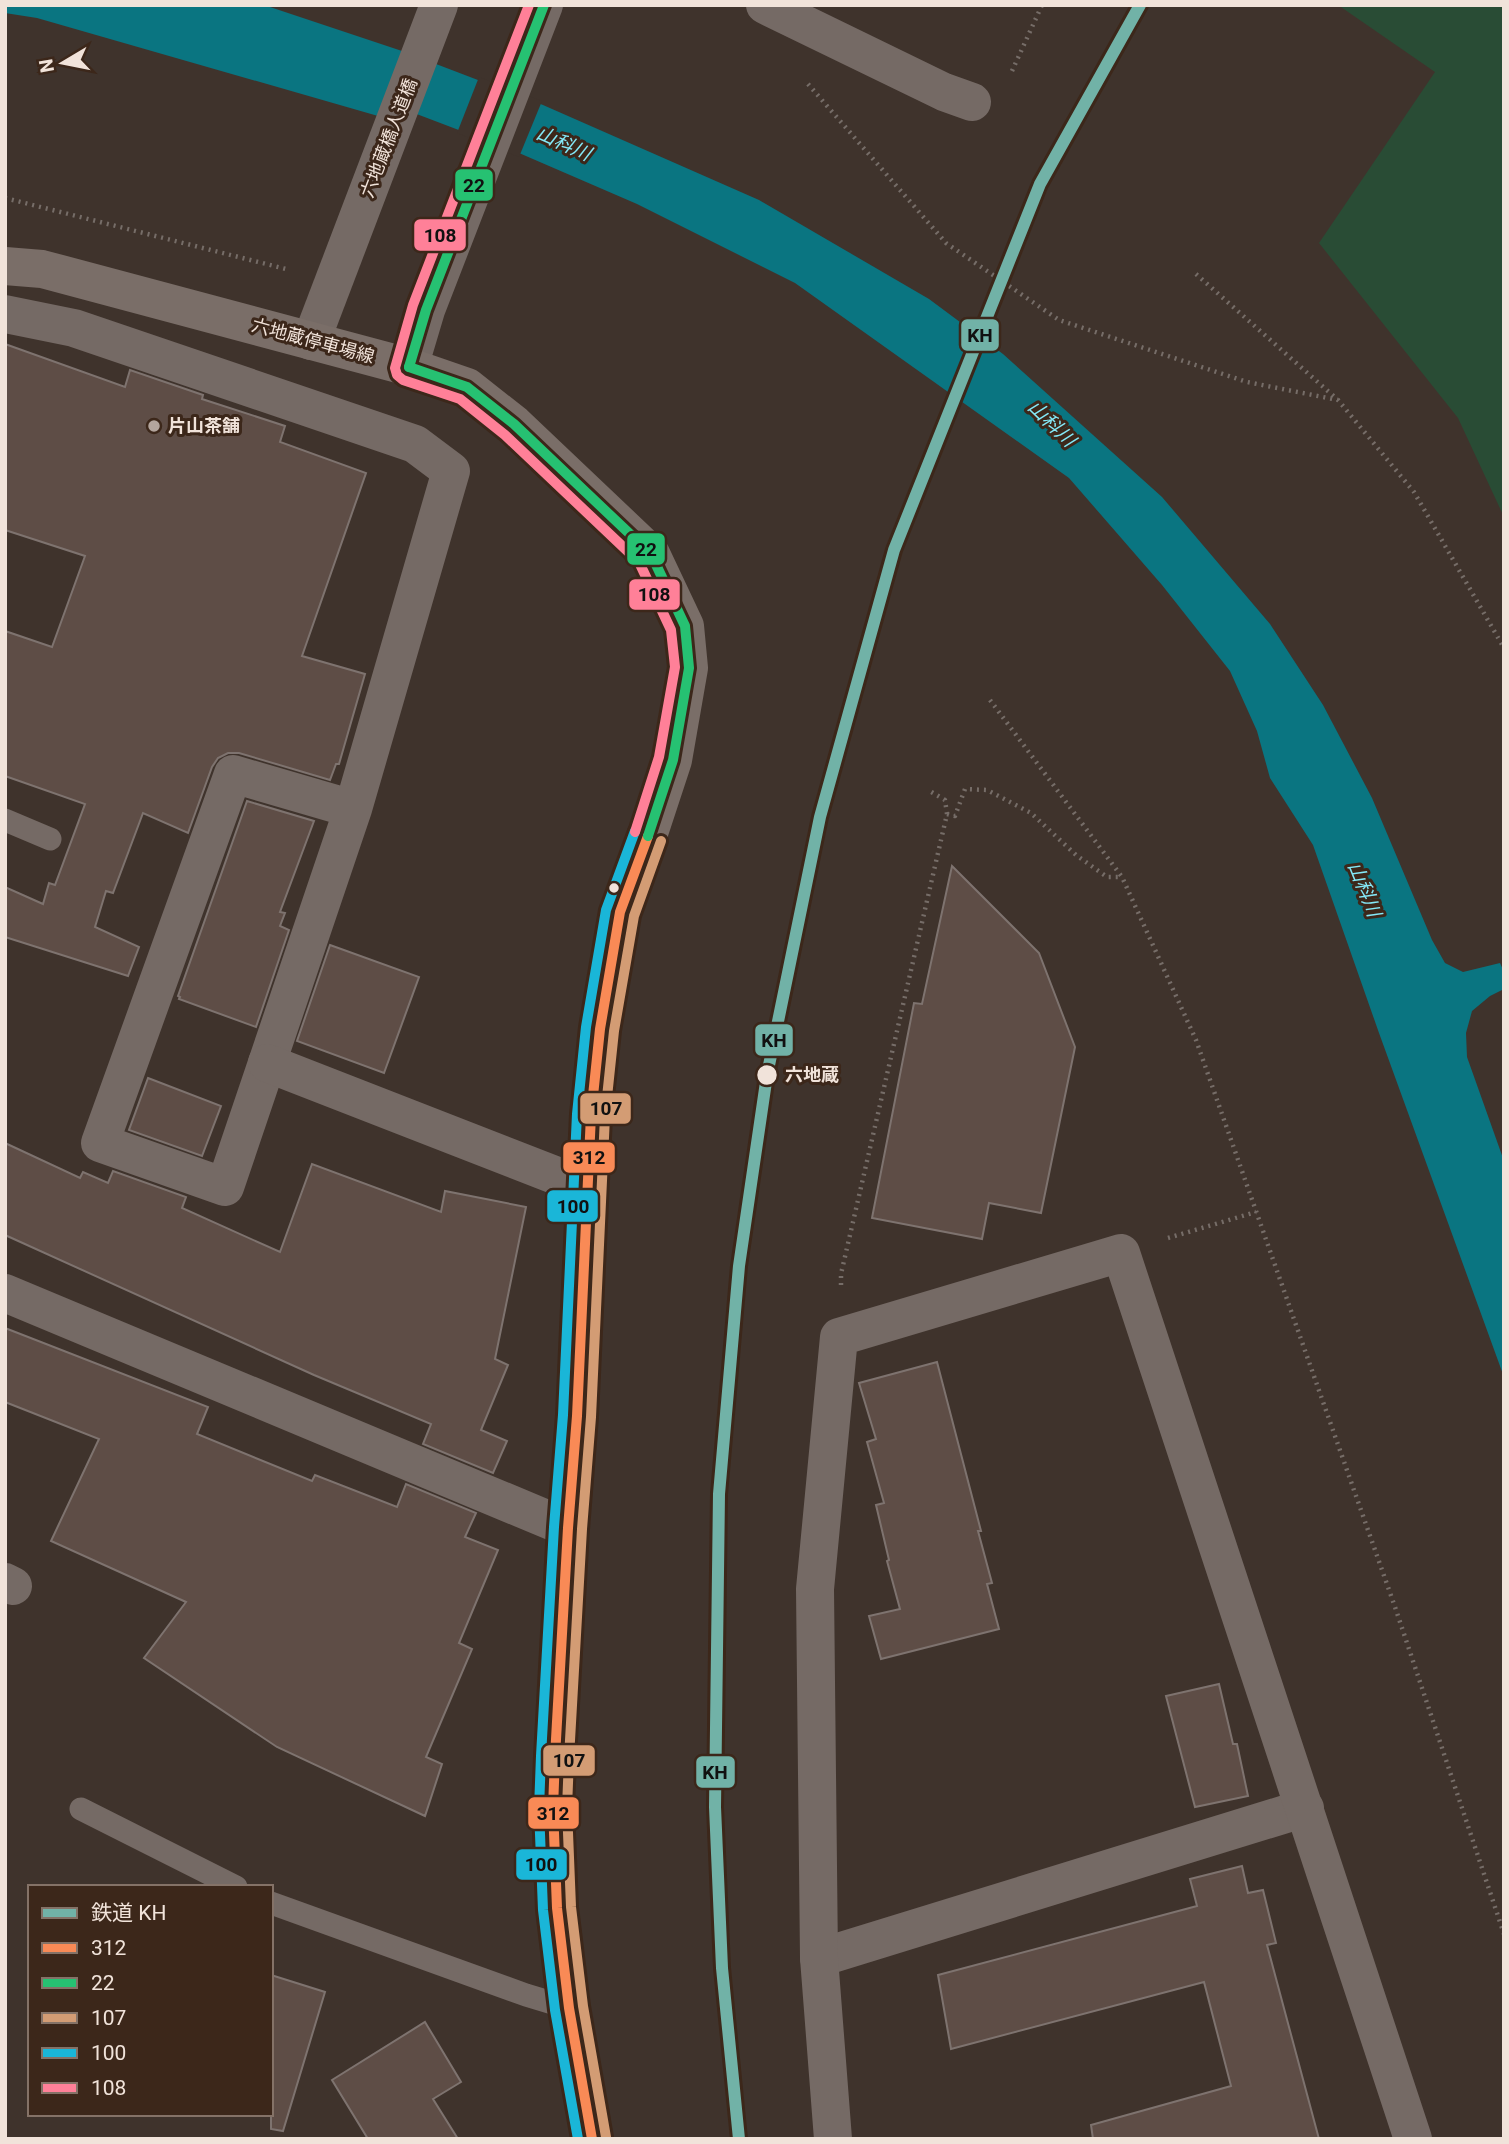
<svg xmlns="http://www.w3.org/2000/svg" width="1509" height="2144" viewBox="0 0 1509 2144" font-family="Roboto,'Noto Sans JP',sans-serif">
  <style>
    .green { fill: #294c35 }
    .water { fill: #0a7581 }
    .pier { fill: #3f332c }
    .building { fill: #5e4d46; stroke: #7e736f; stroke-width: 2 }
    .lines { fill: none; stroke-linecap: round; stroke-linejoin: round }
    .path { stroke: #766d68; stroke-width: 4.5; stroke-dasharray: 2 5; stroke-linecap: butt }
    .lane { stroke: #756a65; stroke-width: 23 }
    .street { stroke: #756a65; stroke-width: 38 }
    .secondary { stroke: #7a6e68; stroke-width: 38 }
    .bus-1-casing { stroke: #3c271a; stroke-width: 16 }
    .bus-2-casing { stroke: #3c271a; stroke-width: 16 }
    .bus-3-casing { stroke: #3c271a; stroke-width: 16 }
    .bus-4-casing { stroke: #3c271a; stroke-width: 16 }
    .bus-5-casing { stroke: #3c271a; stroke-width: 16 }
    .bus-1 { stroke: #f98a56; stroke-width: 10 }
    .bus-2 { stroke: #26c172; stroke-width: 10 }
    .bus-3 { stroke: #d39c74; stroke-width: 10 }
    .bus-4 { stroke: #1ab6d8; stroke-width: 10 }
    .bus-5 { stroke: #ff8098; stroke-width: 10 }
    .rail-1-casing { stroke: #3c271a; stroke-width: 18 }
    .rail-1 { stroke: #71b2a7; stroke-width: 12 }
    .poi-dot { fill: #b3a59d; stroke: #3c271a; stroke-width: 2.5 }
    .bus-dot { fill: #f1e3da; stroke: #3c271a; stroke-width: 2.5 }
    .labels { text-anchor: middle; stroke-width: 6; stroke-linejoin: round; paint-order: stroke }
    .street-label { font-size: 18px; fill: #f1e3da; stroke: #3c271a }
    .poi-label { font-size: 18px; font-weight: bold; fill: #f1e3da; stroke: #3c271a; text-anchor: start }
    .stop-label { font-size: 18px; font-weight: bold; fill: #f1e3da; stroke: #3c271a; text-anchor: start }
    .water-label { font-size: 19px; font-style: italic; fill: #84e9f8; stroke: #3c271a }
    .line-badge { stroke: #3c271a; stroke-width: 2.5 }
    .pale-badge-label { font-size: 19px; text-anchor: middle; font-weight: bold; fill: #111 }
  </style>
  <rect width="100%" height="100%" fill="#3f332c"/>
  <polygon class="green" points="1338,5 1504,5 1504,517 1458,418 1319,243 1435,72"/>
  <polygon class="water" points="5,5 264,5 402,51 543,105 759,200 929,299 1003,354 1162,497 1270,624 1323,705 1372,798 1432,940 1445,963 1463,972 1500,963 1504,972 1504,989 1490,996 1472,1011 1466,1033 1467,1057 1504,1161 1504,1377 1379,1033 1313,845 1270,778 1257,731 1230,671 1162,585 1069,478 795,283 637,204 519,153 385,102 378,116 37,18 5,13"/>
  <polygon class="pier" points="479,77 542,101 519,157 457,133"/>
  <g class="building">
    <polygon points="5,344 125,387 130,370 203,395 202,399 285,426 280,442 366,473 302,656 365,674 339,764 336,764 330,780 239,753 228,753 218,758 212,767 188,833 143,813 113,893 106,891 95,927 139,947 128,976 5,937 5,887 43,904 49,883 55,885 85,804 5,776 5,631 52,647 85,556 5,530"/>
    <polygon points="247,801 314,821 280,912 285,913 280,926 289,930 256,1027 179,999 180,997 178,996"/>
    <polygon points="952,866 1039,953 1075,1047 1041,1213 989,1203 982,1239 872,1218 914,1003 922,1004"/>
    <polygon points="330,945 419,977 384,1073 297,1041"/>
    <polygon points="148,1078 221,1106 202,1156 129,1130"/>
    <polygon points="5,1143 80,1178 83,1172 108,1183 113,1171 186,1197 182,1208 280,1252 312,1164 441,1212 445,1191 526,1207 495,1359 508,1365 481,1430 507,1441 493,1473 423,1444 431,1424 314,1375 5,1235"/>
    <polygon points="5,1328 208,1407 197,1434 312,1481 315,1475 397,1507 406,1484 476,1513 465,1537 498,1550 459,1643 472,1649 426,1757 442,1764 425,1816 277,1747 144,1658 186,1602 51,1541 99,1439 5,1402"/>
    <polygon points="937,1362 981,1531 978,1531 992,1583 987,1584 999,1629 881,1659 869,1616 900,1609 887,1561 889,1560 876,1505 884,1503 867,1442 876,1439 859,1383"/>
    <polygon points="1219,1684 1233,1744 1237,1744 1248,1796 1195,1807 1166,1696"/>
    <polygon points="1242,1866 1248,1893 1263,1890 1276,1943 1267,1945 1319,2139 1093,2139 1091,2125 1231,2086 1204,1982 951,2049 938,1975 1197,1906 1190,1879"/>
    <polygon points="271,1975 325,1992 283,2131 271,2129"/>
    <polygon points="425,2022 461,2082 433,2099 458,2139 368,2139 332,2080"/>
  </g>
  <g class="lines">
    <g class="path">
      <polyline points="1012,71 1042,5"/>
      <polyline points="808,84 946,243 1059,320 1247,382 1338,400"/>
      <polyline points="5,198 286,269"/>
      <polyline points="1196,274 1338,400 1414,492 1504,648"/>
      <polyline points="990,700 1122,877 1196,1040 1395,1607 1504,1934"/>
      <polyline points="947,814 955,816 965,789 987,790 1031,813 1076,855 1107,877 1121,877"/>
      <polyline points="1168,1238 1256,1212"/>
      <polyline points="841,1285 841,1274 947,814 945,800 928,790"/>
    </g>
    <g class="lane">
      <polyline points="5,820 50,839"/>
      <polyline points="81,1809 236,1887"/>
      <polyline points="271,1903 526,1995 569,2008"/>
    </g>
    <g class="street">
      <polyline points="765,5 944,92 972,102"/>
      <polyline points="5,314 74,328 415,444 451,471 353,809 225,1187 100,1143 233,774 353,809"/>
      <polyline points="311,341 439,5"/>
      <polyline points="409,367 426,310 544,5"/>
      <polyline points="267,1063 588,1188"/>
      <polyline points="5,1293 568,1528"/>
      <polyline points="5,1582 13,1586"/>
      <polyline points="819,1958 1305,1808"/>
      <polyline points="833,2139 819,1958 815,1589 839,1337 1121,1253 1413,2139"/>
    </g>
    <polyline class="secondary" points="5,266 42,269 409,367 467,387 514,424 651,554 685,626 689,668 673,760 648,836 620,912 600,1029 591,1115 577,1416 568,1528 553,1808 557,1908 562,1959 592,2139"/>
    <g class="bus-1-casing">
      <polyline id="bus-1" points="592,2139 569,2008 557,1908 553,1808 555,1757 568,1528 577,1416 591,1115 600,1029 620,912 648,836"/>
    </g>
    <g class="bus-2-casing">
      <g id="bus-2">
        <polyline points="409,367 467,387 514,424 651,554 685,626 689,668 673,760 648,836"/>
        <polyline points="409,367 426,310 544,5"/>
      </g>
    </g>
    <g class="bus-3-casing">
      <polyline id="bus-3" points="606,2137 583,2006 571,1907 567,1808 569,1758 582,1529 591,1417 605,1116 614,1031 634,916 661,841"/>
    </g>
    <g class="bus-4-casing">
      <polyline id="bus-4" points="578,2139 555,2010 543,1910 539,1809 541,1756 554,1527 563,1415 577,1114 586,1027 606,910 635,831"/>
    </g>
    <g class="bus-5-casing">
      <polyline id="bus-5" points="529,5 413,305 395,368 397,375 403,380 460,399 505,435 639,562 671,630 675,667 659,757 635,832"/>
    </g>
    <use href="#bus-1" class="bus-1"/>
    <use href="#bus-2" class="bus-2"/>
    <use href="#bus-3" class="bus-3"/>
    <use href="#bus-4" class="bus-4"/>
    <use href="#bus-5" class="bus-5"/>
    <g class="rail-1-casing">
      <polyline id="rail-1" points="739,2139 722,1968 715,1807 719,1494 739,1266 767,1075 820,817 894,550 1040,184 1140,5"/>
    </g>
    <use href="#rail-1" class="rail-1"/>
  </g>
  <circle class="poi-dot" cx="154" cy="426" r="7"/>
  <g class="bus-dot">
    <circle cx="614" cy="888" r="6"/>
    <circle cx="767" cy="1075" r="11"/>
  </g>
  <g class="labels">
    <g class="street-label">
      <text transform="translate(389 138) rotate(-69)" y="6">六地蔵橋人道橋</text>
      <text transform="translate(313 341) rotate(15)" y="6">六地蔵停車場線</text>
    </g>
    <g class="poi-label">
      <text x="168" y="432">片山茶舗</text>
    </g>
    <g class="stop-label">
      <text x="785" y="1081">六地蔵</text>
    </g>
    <g class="water-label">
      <text transform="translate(564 143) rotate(24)" y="7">山科川</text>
      <text transform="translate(1052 423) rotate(44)" y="7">山科川</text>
      <text transform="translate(1365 889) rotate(68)" y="7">山科川</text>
    </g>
  </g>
  <g class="line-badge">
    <rect x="454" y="168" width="40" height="34" rx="7" fill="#26c172"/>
    <rect x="413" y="218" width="54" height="34" rx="7" fill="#ff8098"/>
    <rect x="960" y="318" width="40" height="34" rx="7" fill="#71b2a7"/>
    <rect x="626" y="532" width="40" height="34" rx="7" fill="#26c172"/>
    <rect x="628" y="578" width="53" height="33" rx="7" fill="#ff8098"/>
    <rect x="754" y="1023" width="40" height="34" rx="7" fill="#71b2a7"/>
    <rect x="579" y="1092" width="53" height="33" rx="7" fill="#d39c74"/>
    <rect x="562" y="1141" width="54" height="33" rx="7" fill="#f98a56"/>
    <rect x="546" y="1189" width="53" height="34" rx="7" fill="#1ab6d8"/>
    <rect x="542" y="1744" width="54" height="33" rx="7" fill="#d39c74"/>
    <rect x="695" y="1755" width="41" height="34" rx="7" fill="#71b2a7"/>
    <rect x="527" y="1796" width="53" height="34" rx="7" fill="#f98a56"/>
    <rect x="515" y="1848" width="53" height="33" rx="7" fill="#1ab6d8"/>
  </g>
  <g class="pale-badge-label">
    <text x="474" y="192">22</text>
    <text x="440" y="242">108</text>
    <text x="980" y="342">KH</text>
    <text x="646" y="556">22</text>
    <text x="654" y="601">108</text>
    <text x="774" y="1047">KH</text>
    <text x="606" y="1115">107</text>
    <text x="589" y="1164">312</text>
    <text x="573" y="1213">100</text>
    <text x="569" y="1767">107</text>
    <text x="715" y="1779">KH</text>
    <text x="553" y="1820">312</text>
    <text x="541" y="1871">100</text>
  </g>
  <rect width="1509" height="2144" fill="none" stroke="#f1e3da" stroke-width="14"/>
  <rect x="28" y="1885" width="245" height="231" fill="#3c271a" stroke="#847267" stroke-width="2"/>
  <rect x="42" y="1908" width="35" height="10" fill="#71b2a7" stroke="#847267" stroke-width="2"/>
  <text x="91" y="1920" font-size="21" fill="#f1e3da">鉄道 KH</text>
  <rect x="42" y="1943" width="35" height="10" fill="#f98a56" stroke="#847267" stroke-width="2"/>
  <text x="91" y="1955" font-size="21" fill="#f1e3da">312</text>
  <rect x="42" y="1978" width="35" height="10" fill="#26c172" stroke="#847267" stroke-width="2"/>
  <text x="91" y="1990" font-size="21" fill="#f1e3da">22</text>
  <rect x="42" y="2013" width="35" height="10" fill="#d39c74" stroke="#847267" stroke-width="2"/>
  <text x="91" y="2025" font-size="21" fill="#f1e3da">107</text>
  <rect x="42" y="2048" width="35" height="10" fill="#1ab6d8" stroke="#847267" stroke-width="2"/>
  <text x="91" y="2060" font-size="21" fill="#f1e3da">100</text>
  <rect x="42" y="2083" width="35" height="10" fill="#ff8098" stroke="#847267" stroke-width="2"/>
  <text x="91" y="2095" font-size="21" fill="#f1e3da">108</text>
  <g transform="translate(63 63) rotate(260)" stroke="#3c271a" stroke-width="5" paint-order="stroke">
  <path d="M0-5L12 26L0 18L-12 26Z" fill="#f1e3da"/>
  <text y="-10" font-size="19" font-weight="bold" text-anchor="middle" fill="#f1e3da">N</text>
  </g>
</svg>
